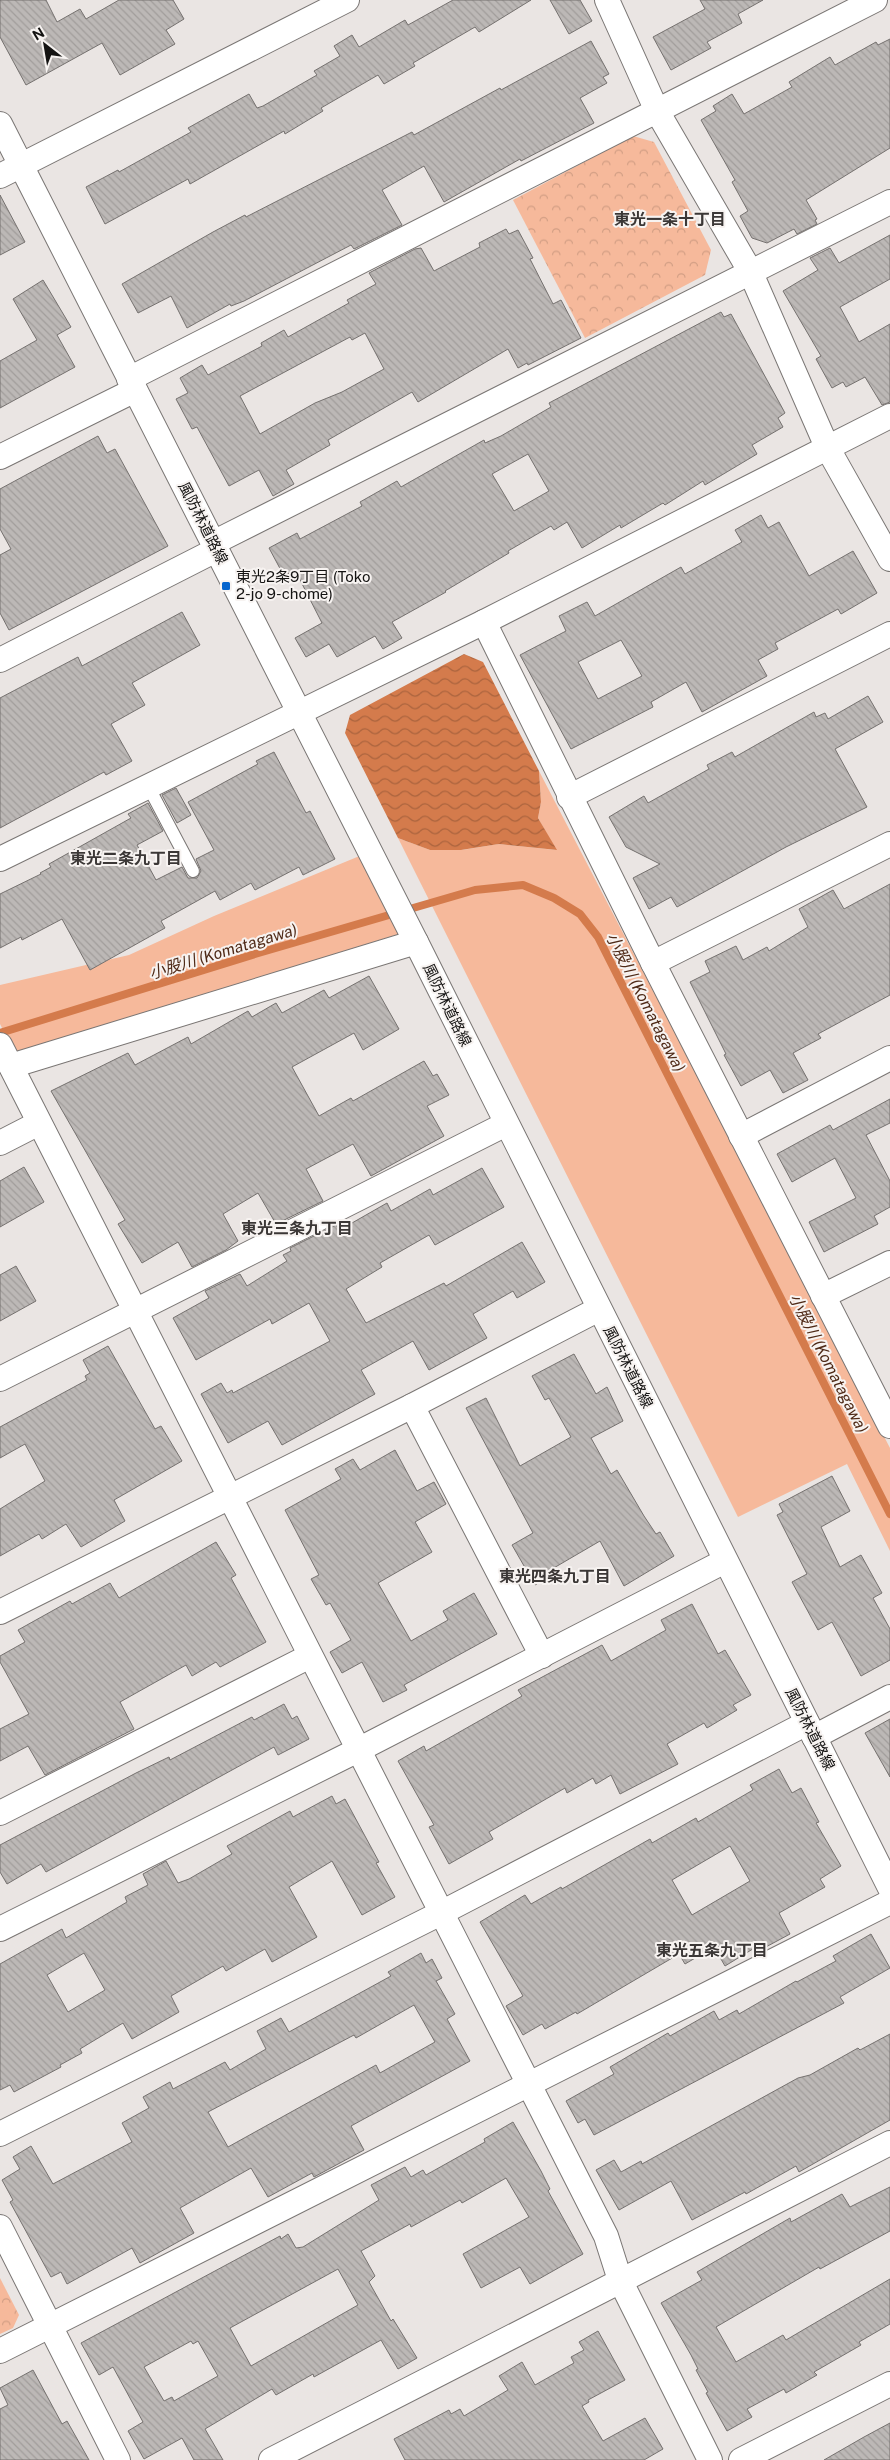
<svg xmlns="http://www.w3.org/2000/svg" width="890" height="2460" viewBox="0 0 890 2460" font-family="'Public Sans','Noto Sans JP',sans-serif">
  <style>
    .grass { fill: #f6b99b }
    .park { fill: url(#park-crowns) }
    .water { fill: url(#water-waves) }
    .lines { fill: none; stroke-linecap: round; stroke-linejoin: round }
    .stream { stroke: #d47b4c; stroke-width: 8 }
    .building { fill: url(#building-back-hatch); stroke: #75716f; fill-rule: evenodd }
    .service-casing { stroke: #7a7674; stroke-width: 14 }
    .minor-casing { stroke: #7a7674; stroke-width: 26 }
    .service { stroke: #fff; stroke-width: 12 }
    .minor { stroke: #fff; stroke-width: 24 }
    .poi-dot { fill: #0564cd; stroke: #f7f3f1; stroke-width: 2 }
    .labels { text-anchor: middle; stroke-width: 4; stroke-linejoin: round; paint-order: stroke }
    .street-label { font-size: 15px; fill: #141312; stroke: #f7f3f1 }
    .poi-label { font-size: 15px; fill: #141312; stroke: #f7f3f1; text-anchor: start }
    .neighbourhood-label { font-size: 16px; font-weight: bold; fill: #3b3736; stroke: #f7f3f1 }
    .water-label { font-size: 16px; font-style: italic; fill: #4f2a17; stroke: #f7f3f1 }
  </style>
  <defs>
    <pattern id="park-crowns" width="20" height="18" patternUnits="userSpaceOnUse" patternTransform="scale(1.25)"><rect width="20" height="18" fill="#f6b99b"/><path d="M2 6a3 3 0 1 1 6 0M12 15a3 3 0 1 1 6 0" fill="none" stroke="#d29e84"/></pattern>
    <pattern id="water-waves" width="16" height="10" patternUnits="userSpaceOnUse" patternTransform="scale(1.25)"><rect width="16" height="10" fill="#d47b4c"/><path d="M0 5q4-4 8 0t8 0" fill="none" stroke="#ab643e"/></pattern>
    <pattern id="building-back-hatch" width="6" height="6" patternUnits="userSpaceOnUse" patternTransform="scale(1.25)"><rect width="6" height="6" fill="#bcb8b6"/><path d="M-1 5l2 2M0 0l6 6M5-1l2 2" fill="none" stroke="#a19d9b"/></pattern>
  </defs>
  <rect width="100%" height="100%" fill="#eae5e3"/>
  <g class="grass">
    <polygon points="539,771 890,1448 890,1551 847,1464 738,1517 398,838 430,850 462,850 499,844 556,850 538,818 541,802"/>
    <polygon points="362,855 402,933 15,1054 0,1024 0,985 129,955 214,916"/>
  </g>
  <g class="park">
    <polygon points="633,136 654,142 711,250 705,275 585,338 513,200"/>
    <polygon points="0,2278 19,2315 13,2328 0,2334"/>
  </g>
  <polygon class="water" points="464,654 483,662 539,771 541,802 538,818 557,850 499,844 461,850 430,850 398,838 345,733 350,715"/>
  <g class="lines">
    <polyline class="stream" points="0,1033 255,954 475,890 523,885 554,898 580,914 598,937 890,1514"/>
  </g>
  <g class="building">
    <polygon points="0,0 46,0 57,22 80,9 86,19 119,0 173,0 184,19 166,30 175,44 120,75 102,43 26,85 0,37"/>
    <polygon points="453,0 531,0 479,32 475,27 413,63 415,66 384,84 378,75 321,108 323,111 285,134 284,131 190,184 188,179 105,224 86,187 118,170 119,172 191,132 188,128 249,94 257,108 263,106 317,75 314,71 340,56 334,46 352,35 359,47 405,20 408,25"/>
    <polygon points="550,0 580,0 592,21 569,34"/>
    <polygon points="700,0 763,0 738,14 742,23 707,42 711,48 671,70 653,37 705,9"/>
    <polygon points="890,39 890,148 806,200 817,219 815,220 817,224 797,234 794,229 767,243 752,238 740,216 748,211 732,182 735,180 701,120 716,111 713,106 732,94 744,114 792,87 789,82 830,57 835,65 876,42 878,45"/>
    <polygon points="591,41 609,74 603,77 607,83 580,98 594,123 521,161 520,159 444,202 424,166 382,190 402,225 354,249 351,245 244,301 231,306 230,304 187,328 171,296 138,313 122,284 213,232 245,215 246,217 412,132 414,135 500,88 501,90"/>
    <polygon points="0,195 25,242 0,255"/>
    <path d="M506 229 509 234 518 230 533 258 530 259 553 304 561 300 581 338 528 365 527 363 518 368 508 349 418 402 412 392 328 440 330 445 286 470 294 484 273 496 259 470 229 486 197 427 192 429 176 399 188 393 180 378 202 365 208 375 262 346 261 343 284 330 288 337 349 303 347 300 376 284 369 273 415 249 421 248 434 271 480 247 479 243ZM365 333 384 369 342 392 315 403 260 434 240 396 350 337 352 340Z"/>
    <polygon points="890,235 890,279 840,307 859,342 890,324 890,402 882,405 865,377 846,387 843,382 832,388 816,359 821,356 783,291 818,270 810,258 830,248 839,263"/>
    <polygon points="43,280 71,327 57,335 75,367 0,408 0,361 37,340 13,299"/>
    <path d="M721 312 724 317 731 314 785 413 778 418 783 427 752 445 757 454 705 485 703 481 665 505 663 503 621 528 620 525 582 548 567 522 554 530 551 526 508 551 509 553 445 591 446 592 392 622 402 638 383 649 375 636 337 657 329 644 306 657 295 638 322 623 295 570 284 576 269 548 297 533 300 539 362 506 360 502 397 481 401 487 484 440 485 443 501 436 551 407 549 403ZM528 454 549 491 514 511 492 474Z"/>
    <polygon points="98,436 107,453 115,449 168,546 9,630 0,613 0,555 11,549 0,529 0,489"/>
    <path d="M761 515 768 528 779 522 809 576 853 551 877 593 841 614 838 609 775 643 778 649 758 660 767 676 702 712 686 682 651 702 653 707 571 749 520 655 566 631 559 616 587 602 595 616 681 567 685 574 742 542 735 530ZM621 640 642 676 598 699 578 662Z"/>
    <polygon points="182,612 200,645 132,683 145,705 111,724 132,761 106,775 104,772 0,828 0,698 78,657 82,666"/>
    <polygon points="868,696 883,722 835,749 867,807 786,847 677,907 671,897 649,909 633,878 660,864 626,847 609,817 644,796 648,803 709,769 707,765 732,752 735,757 814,712 816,717 825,713 828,719"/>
    <polygon points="274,752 306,813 310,811 335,859 303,875 299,867 255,890 251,883 220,900 215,891 161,921 165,928 90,970 62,919 22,940 21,937 0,948 0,894 41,874 40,873 51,867 49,864 131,818 128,814 148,803 163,831 137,845 156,880 182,867 188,878 197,878 201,871 196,859 214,850 188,802 258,764 256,761"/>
    <polygon points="176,788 191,815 177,823 162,795"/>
    <polygon points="890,884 890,995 818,1034 821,1038 793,1053 808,1080 806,1081 783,1093 770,1070 741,1086 724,1055 726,1054 690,982 710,972 705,961 736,946 743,960 767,947 769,951 808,927 799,909 833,890 844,909"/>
    <polygon points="369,976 399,1029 363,1050 354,1033 292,1067 319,1116 351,1098 353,1101 424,1061 433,1076 437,1074 449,1095 427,1106 444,1136 371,1176 353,1144 306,1169 323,1201 276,1224 258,1193 223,1214 238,1241 226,1250 192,1267 178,1242 142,1263 118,1224 125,1220 51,1091 128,1053 135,1065 188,1037 191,1044 248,1011 252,1017 276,1003 282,1013 324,990 329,998"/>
    <polygon points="890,1099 890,1123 866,1135 890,1181 890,1207 874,1216 878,1224 824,1252 809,1222 856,1198 835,1158 792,1182 777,1154 830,1125 833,1130"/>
    <polygon points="24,1167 44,1202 0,1227 0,1181"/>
    <polygon points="482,1168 504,1207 435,1245 429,1235 380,1263 382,1267 346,1289 366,1323 444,1283 446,1286 522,1242 545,1282 517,1298 513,1291 473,1314 487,1338 429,1370 413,1341 361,1370 375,1394 282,1445 268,1421 228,1443 201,1394 221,1383 227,1393 232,1390 233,1393 330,1341 309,1303 272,1324 270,1319 196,1360 173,1318 209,1298 205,1291 240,1274 247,1286 287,1261 283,1255 291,1251 290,1248 336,1225 339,1229 351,1221 352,1223 387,1203 391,1211 430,1189 433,1195"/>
    <polygon points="16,1266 36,1301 0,1321 0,1275"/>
    <polygon points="108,1346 155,1429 161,1426 182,1461 114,1500 125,1521 81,1547 66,1524 42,1539 39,1534 0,1556 0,1509 45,1481 25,1444 0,1458 0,1427 87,1380 85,1376 90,1373 83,1360"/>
    <polygon points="574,1354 596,1394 607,1387 623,1421 591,1438 611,1474 617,1470 644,1516 656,1534 660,1532 674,1556 624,1586 600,1541 552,1569 555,1573 535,1585 512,1545 533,1533 466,1408 486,1398 520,1466 571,1437 549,1398 545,1400 532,1376"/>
    <polygon points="395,1450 417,1491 434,1482 446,1504 415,1522 432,1552 378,1583 411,1641 448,1620 443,1611 474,1593 497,1634 404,1685 407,1690 383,1702 362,1662 342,1673 330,1652 351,1640 330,1603 326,1605 311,1579 319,1575 285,1510 341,1479 335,1469 353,1459 360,1470"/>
    <polygon points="832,1476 850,1511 821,1527 840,1567 861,1555 882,1593 873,1598 890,1629 890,1660 861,1676 832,1622 818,1630 792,1582 807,1574 777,1515 783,1512 779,1504"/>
    <polygon points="216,1542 236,1575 231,1578 266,1642 220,1667 216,1662 192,1676 186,1665 120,1702 134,1729 45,1775 28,1746 0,1761 0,1729 29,1714 0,1662 0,1656 25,1642 18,1630 70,1601 72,1604 110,1583 119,1598"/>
    <polygon points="692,1604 718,1654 725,1650 751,1695 733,1705 737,1710 707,1728 704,1723 667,1744 678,1764 620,1794 611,1775 596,1784 593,1778 567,1793 565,1788 489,1832 493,1839 449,1864 429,1827 434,1825 398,1761 424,1746 426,1751 486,1717 522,1696 518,1690 602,1645 611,1661 666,1630 661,1620"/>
    <polygon points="284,1704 292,1719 297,1716 309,1739 278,1755 274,1747 46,1872 41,1864 7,1884 0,1872 0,1845 136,1773 169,1757 170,1760 252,1717 254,1720"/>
    <polygon points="890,1719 890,1777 865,1733"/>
    <path d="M779 1769 792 1793 801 1788 819 1822 816 1823 841 1866 820 1879 825 1887 779 1913 790 1934 764 1948 761 1944 725 1966 714 1947 685 1964 679 1954 577 2014 576 2012 545 2029 542 2024 523 2035 506 2006 523 1996 480 1922 525 1895 531 1904 561 1887 562 1889 650 1839 652 1843 696 1818 698 1822 753 1790 750 1785ZM730 1846 750 1881 692 1915 672 1880Z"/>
    <path d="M332 1796 336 1804 345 1799 379 1862 376 1863 395 1897 362 1915 332 1861 289 1887 317 1937 272 1962 265 1949 226 1971 223 1966 171 1996 179 2012 132 2039 123 2023 80 2049 82 2053 60 2065 61 2067 14 2092 10 2085 0 2090V1964L62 1929 66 1938 127 1902 125 1897 148 1885 143 1874 166 1861 178 1883 189 1879 232 1854 227 1846 290 1811 293 1817ZM84 1953 105 1990 68 2012 47 1975Z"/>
    <polygon points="871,1934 890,1968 840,1997 844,2003 594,2135 585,2119 578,2123 566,2101 614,2074 610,2067 668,2033 670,2036 714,2011 719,2020 737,2010 739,2014 796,1981 797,1982 836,1961 833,1956"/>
    <path d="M421 1953 426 1963 432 1959 442 1978 436 1981 455 2014 447 2019 470 2061 351 2126 364 2150 314 2177 312 2173 268 2197 251 2168 180 2208 194 2233 140 2263 132 2248 67 2284 61 2272 51 2277 10 2202 13 2200 2 2180 20 2169 13 2157 31 2146 53 2184 132 2142 122 2123 149 2108 143 2097 170 2082 173 2089 225 2062 230 2070 266 2049 257 2031 281 2018 289 2032 391 1976 388 1972ZM414 2005 435 2042 380 2073 376 2065 228 2147 208 2112 354 2035 356 2038Z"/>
    <polygon points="890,2034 890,2120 799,2172 796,2166 746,2194 745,2192 692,2220 671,2181 619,2210 596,2170 614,2160 621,2172 641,2161 642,2164 798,2078 810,2075 858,2048 860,2050"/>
    <path d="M513 2122 541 2171 550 2189 548 2191 583 2254 530 2284 520 2267 481 2288 463 2254 529 2217 506 2178 462 2203 460 2200 411 2227 410 2224 361 2251 375 2276 369 2282 391 2321 393 2319 417 2358 398 2369 381 2340 314 2377 313 2374 276 2395 272 2389 205 2429 223 2460H194L182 2438 144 2459 128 2431 143 2422 113 2367 99 2375 81 2343 280 2236 281 2239 288 2234 296 2248 303 2247 379 2200 371 2185 405 2167 411 2177 423 2170 426 2175 485 2142 484 2139ZM338 2269 358 2305 251 2366 230 2328ZM191 2341 193 2344 198 2341 218 2376 174 2401 172 2397 164 2401 144 2367Z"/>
    <polygon points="890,2187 890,2231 820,2269 819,2267 716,2327 736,2362 783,2335 786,2340 890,2279 890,2324 859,2342 861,2345 814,2372 817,2375 786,2393 784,2389 747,2409 752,2417 727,2431 706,2393 708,2392 696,2370 698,2369 691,2355 661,2303 702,2280 697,2272 790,2218 791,2222 842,2194 850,2207"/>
    <polygon points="598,2331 625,2380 588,2400 589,2402 582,2406 603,2441 645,2418 663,2449 644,2460 405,2460 394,2439 449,2410 451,2414 460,2409 464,2416 508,2390 499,2376 522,2362 535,2385 574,2363 571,2357 584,2350 579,2342"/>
    <polygon points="33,2370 62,2424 67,2421 89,2460 0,2460 0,2409 8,2405 0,2388"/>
    <polygon points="890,2423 890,2460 824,2460 864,2437"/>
  </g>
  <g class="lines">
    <g class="service-casing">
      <polyline id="service" points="148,786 193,871"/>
    </g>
    <g class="minor-casing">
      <g id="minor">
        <polyline points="607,0 657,111 750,271 827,447 890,559"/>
        <polyline points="0,124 416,942 890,1888"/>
        <polyline points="0,176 347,0"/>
        <polyline points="129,379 875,0"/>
        <polyline points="0,457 135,390"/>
        <polyline points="213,543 890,202"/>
        <polyline points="484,622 653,963 890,1426"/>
        <polyline points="0,660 216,550"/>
        <polyline points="569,797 890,634"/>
        <polyline points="0,859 484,622 890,416"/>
        <polyline points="653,963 890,844"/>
        <polyline points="0,1045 606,2236 620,2280 710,2460"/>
        <polyline points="11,1066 416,942"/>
        <polyline points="741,1136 890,1058"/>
        <polyline points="0,1143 39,1123"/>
        <polyline points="823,1296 890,1263"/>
        <polyline points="0,1379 506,1124"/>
        <polyline points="412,1406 542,1656"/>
        <polyline points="0,1612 412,1406 599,1309"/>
        <polyline points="814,1737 890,1697"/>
        <polyline points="0,1813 310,1656"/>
        <polyline points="0,1929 358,1750 725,1561"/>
        <polyline points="0,2134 441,1913 807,1723"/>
        <polyline points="0,2227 118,2460"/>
        <polyline points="0,2351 890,1902"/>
        <polyline points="271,2460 890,2143"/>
        <polyline points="741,2460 890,2384"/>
      </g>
    </g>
    <use href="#service" class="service"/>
    <use href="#minor" class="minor"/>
  </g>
  <rect class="poi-dot" x="221" y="581" width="10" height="10" rx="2.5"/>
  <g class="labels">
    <g class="street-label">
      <text transform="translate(203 523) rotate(63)" y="5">風防林道路線</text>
      <text transform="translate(447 1005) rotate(64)" y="5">風防林道路線</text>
      <text transform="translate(628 1367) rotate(63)" y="5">風防林道路線</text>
      <text transform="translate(810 1729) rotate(63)" y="5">風防林道路線</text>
    </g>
    <g class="poi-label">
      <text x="236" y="582">東光2条9丁目 (Toko<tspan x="236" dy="17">2-jo 9-chome)</tspan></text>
    </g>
    <g class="neighbourhood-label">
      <text x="670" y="225">東光一条十丁目</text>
      <text x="126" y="864">東光二条九丁目</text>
      <text x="297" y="1234">東光三条九丁目</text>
      <text x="555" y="1582">東光四条九丁目</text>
      <text x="712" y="1956">東光五条九丁目</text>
    </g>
    <g class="water-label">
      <text transform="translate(223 951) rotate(-17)" y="6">小股川 (Komatagawa)</text>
      <text transform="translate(646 1002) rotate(63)" y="6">小股川 (Komatagawa)</text>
      <text transform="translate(829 1363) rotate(63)" y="6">小股川 (Komatagawa)</text>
    </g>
  </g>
  <g transform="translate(45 45) rotate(329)" stroke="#f7f3f1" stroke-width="4" paint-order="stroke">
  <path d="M0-4L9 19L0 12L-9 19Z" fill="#141312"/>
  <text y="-8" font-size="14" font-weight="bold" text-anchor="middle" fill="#141312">N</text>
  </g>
</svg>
